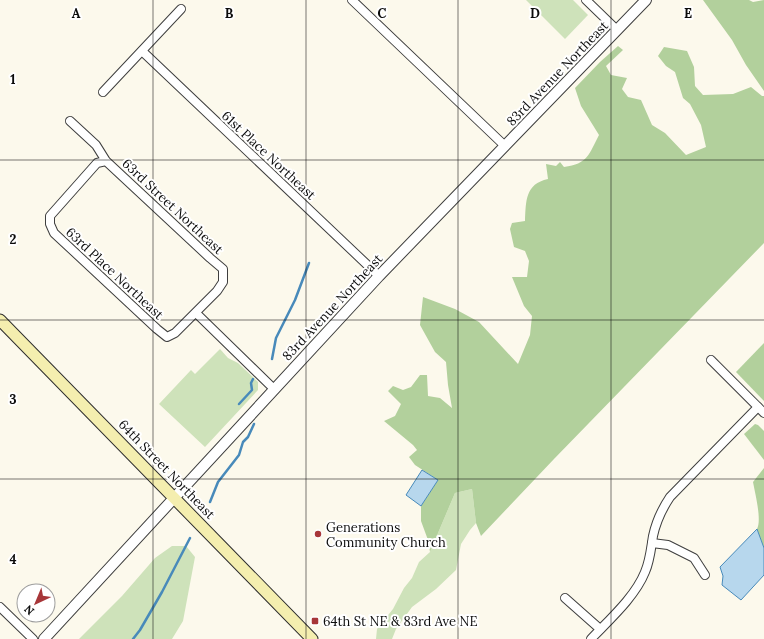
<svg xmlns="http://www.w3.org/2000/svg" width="764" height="639" viewBox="0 0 764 639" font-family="Lora,serif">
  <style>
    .green { fill: #cee2ba }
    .forest { fill: #b2d09c }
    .water { fill: #b7d7ed; stroke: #488aba }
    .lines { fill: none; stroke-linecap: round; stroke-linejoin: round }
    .stream { stroke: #488aba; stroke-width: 2.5 }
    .minor-casing { stroke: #3e3e3e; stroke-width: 10 }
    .tertiary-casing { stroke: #3e3e3e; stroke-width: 12 }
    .secondary-casing { stroke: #2d2d2d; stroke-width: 13 }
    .minor { stroke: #fff; stroke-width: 8 }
    .tertiary { stroke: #fff; stroke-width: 10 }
    .secondary { stroke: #f4eeaf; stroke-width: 11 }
    .grid { fill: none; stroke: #0b0b0b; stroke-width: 1; stroke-opacity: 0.55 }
    .poi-dot { fill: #a73639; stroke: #fff; stroke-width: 1.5 }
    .labels { text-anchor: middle; stroke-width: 4; stroke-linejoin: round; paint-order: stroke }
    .street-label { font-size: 13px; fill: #0b0b0b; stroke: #fff }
    .poi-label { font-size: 13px; fill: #0b0b0b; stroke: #fff; text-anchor: start }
    .grid-label { font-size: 13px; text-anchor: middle; font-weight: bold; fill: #0b0b0b; stroke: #fff; stroke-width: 4; stroke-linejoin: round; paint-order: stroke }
  </style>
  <rect width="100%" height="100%" fill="#fcf9ec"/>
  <g class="green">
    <polygon points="526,0 573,0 588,15 565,39"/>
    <polygon points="220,349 228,358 238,363 258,382 258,390 205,447 159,404 191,370 195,374"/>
    <polygon points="472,489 476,523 470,530 461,544 456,570 436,589 412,607 396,629 392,639 376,639 377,629 393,609 404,588 412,578 419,562 430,552 455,493"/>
    <polygon points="172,546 186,546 195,557 183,621 172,639 79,639 122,596 155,558"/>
  </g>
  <g class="forest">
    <polygon points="703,0 749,0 753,2 764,0 764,91 746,65 732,40"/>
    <path d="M618 46 623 50 606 66 611 75 627 78 622 89 628 97 641 100 652 125 665 133 686 155 706 147 701 125 690 104 683 98 675 72 666 66 658 56 664 47 687 51 694 67 695 86 703 95 733 94 751 87 762 96H764V243L554 459 481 536 476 523 472 489 455 493 430 552 428 540 421 521V506L438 480 415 465 409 457 417 450 413 445 384 421 395 416 401 404 388 391 393 386 403 390 411 387 420 375H427L428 396 440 398 452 408 448 385 446 362 435 352 420 325 423 297 455 309 479 322 518 364 530 335 532 316 524 306 512 277H527L529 261 525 251 514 247 510 229 512 223 525 221C526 201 525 184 548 179L546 164 556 166 560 162 564 167C588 164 589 154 599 135L581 106 575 88 600 62Z"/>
    <polygon points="764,343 764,401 736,372"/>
    <polygon points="755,424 758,425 764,431 764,460 744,434"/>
    <path d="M764 468V548L757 529C762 520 755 493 753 482Z"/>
  </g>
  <g class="water">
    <polygon points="422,470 438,480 421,506 406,495"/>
    <polygon points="757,529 764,548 764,575 741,600 722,585 723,576 720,567"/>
  </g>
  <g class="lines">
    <g class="stream">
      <polyline points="272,359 276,338 295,300 309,263"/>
      <polyline points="239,404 252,390 251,383 253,379"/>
      <polyline points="210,502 218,482 239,455 243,442 248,437 254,424"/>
      <polyline points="133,639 140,630 162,592 190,538"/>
    </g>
    <g class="minor-casing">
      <g id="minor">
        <polyline points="352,0 505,146"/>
        <polyline points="586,0 617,30"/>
        <polyline points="142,51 379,276"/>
        <polyline points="103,92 181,9"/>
        <polyline points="70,121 96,145 106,161 210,258 223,269 223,282 217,291 175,333 167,337 157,329 54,233 50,224 50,216 97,163 106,161"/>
        <polyline points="196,313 274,389"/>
        <polyline points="711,360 764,413"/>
        <polyline points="652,543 668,545 694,558 705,575"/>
        <polyline points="565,598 600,629"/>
        <polyline points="0,607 33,639"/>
        <path d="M591 639C609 620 635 597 645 572 650 561 651 548 653 536 656 522 662 509 670 497L758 407"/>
      </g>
    </g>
    <g class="tertiary-casing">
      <polyline id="tertiary" points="44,639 379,276 646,0"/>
    </g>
    <g class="secondary-casing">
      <polyline id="secondary" points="0,320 312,639"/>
    </g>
    <use href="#minor" class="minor"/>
    <use href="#tertiary" class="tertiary"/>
    <use href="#secondary" class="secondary"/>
  </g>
  <path class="grid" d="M153 0V639M306 0V639M458 0V639M611 0V639M0 160H764M0 320H764M0 479H764"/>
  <g class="poi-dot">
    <circle cx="318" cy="534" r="4"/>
    <rect x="311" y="617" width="8" height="8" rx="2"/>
  </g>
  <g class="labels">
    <g class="street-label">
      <text transform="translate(557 73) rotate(-46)" y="5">83rd Avenue Northeast</text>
      <text transform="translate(269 155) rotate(43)" y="5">61st Place Northeast</text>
      <text transform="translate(173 206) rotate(43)" y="5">63rd Street Northeast</text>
      <text transform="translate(115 273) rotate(43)" y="5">63rd Place Northeast</text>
      <text transform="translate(332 307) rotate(-47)" y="5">83rd Avenue Northeast</text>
      <text transform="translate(167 469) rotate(46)" y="5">64th Street Northeast</text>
    </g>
    <g class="poi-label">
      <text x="326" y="532">Generations<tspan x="326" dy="15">Community Church</tspan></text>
      <text x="323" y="626">64th St NE &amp; 83rd Ave NE</text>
    </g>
  </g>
  <g class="grid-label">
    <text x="76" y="18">A</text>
    <text x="229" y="18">B</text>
    <text x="382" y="18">C</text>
    <text x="535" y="18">D</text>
    <text x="688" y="18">E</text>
    <text x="13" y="84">1</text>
    <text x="13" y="244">2</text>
    <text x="13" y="404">3</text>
    <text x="13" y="564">4</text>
  </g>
  <g transform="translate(36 603) rotate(224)"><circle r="19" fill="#ffffff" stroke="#9d9d9d"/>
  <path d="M0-3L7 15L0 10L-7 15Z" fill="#a73639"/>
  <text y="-6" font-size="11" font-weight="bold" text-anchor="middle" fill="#0b0b0b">N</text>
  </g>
</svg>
